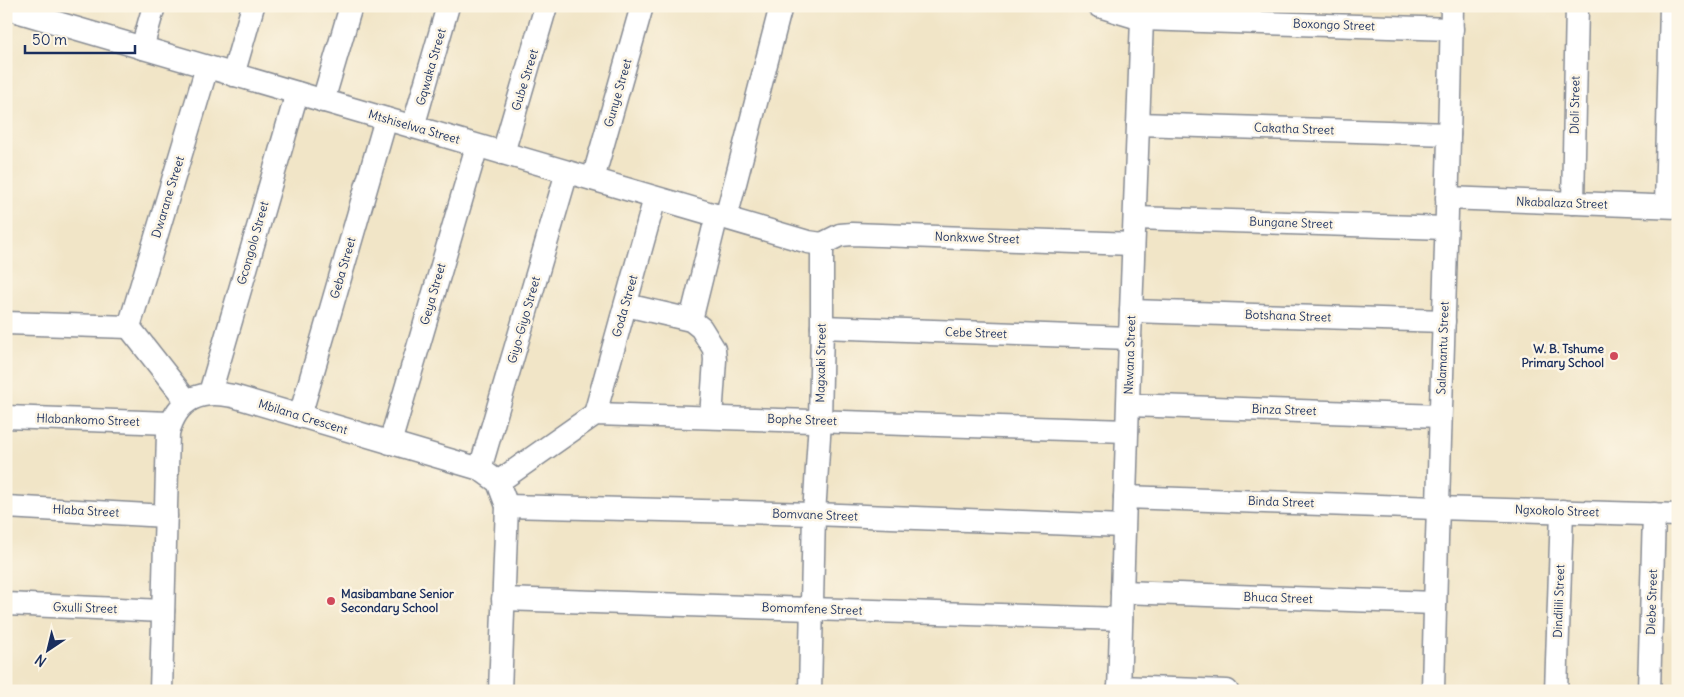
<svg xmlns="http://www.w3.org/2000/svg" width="1684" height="697" viewBox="0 0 1684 697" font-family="Delius,sans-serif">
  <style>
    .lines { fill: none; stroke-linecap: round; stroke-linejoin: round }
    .minor-casing { stroke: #868a92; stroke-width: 25 }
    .minor { stroke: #fff; stroke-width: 22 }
    .poi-dot { fill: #d1495b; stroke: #fcf5e5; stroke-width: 2 }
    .labels { text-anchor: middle; stroke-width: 5; stroke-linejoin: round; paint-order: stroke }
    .street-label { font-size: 12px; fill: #1b2f5e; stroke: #fcf5e5 }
    .poi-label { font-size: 12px; font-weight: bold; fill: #1b2f5e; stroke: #fcf5e5; text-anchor: end }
  </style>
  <rect width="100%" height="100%" fill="#fcf5e5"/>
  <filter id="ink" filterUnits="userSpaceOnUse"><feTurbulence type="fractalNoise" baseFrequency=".02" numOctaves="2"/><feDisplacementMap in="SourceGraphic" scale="10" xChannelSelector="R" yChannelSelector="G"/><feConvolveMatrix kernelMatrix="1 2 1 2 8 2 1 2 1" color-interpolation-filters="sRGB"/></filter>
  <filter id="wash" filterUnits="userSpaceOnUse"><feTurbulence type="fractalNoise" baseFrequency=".0096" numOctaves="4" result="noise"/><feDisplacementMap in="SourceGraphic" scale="20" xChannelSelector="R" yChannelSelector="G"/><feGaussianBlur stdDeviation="1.12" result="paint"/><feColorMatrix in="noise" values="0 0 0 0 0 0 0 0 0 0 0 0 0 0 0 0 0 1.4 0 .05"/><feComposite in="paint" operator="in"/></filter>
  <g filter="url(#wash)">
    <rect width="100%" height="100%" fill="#f1e5c7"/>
  </g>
  <g filter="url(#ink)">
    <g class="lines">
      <g class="minor-casing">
        <g id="minor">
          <polyline points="1099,6 1142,19 1452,29"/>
          <polyline points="6,8 808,242 822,244"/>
          <polyline points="142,48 154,6"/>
          <polyline points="233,75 253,6"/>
          <polyline points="323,101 351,6"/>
          <polyline points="1138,124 1449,134"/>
          <polyline points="413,127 448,6"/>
          <polyline points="503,153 546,6"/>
          <polyline points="593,179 642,6"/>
          <polyline points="1447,198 1678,207"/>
          <polyline points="1573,203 1577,6"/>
          <polyline points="1666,206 1671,6"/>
          <polyline points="726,218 781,6"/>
          <polyline points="1135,218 1446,228"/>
          <polyline points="822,244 840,235 852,234 1133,244"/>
          <polyline points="626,305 691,320 701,328 714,349 715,360 711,417"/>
          <polyline points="1131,311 1444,321"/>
          <polyline points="691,320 717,215"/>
          <polyline points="6,323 129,327 207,67"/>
          <polyline points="129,327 187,401"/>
          <polyline points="822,327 1130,338"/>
          <polyline points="210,393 297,93"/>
          <polyline points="1129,405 1440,416"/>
          <polyline points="595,414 655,198"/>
          <polyline points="300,416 386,119"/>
          <polyline points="6,417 170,423"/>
          <polyline points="390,443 477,146"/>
          <polyline points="480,469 567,172"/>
          <polyline points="498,482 595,414 1127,431"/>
          <polyline points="1125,497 1437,508 1678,515"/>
          <polyline points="507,506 814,514 1123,526"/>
          <polyline points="6,507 166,516"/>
          <polyline points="1122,592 1435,603"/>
          <polyline points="503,599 1121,619"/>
          <polyline points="6,604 163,611"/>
          <polyline points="1119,687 1227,691"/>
          <path d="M161 691 168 433C177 399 200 389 233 396L480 469 498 482 507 506 500 691"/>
          <polyline points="810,691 814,514 820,421 822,327 822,244"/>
          <polyline points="1119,691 1130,338 1142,19 1149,15 1155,6"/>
          <path d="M1433 691C1438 463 1448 234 1452 6"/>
          <polyline points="1556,691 1562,511"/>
          <polyline points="1649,691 1654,514"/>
        </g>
      </g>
      <use href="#minor" class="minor"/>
    </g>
  </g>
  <g class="poi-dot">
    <circle cx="1614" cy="356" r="5"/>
    <circle cx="331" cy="601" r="5"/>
  </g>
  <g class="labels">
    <g class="street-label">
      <text transform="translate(1334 25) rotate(2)" y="4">Boxongo Street</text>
      <text transform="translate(431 67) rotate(-74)" y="4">Gqwaka Street</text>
      <text transform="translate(525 80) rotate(-73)" y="4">Gube Street</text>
      <text transform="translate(618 93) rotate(-74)" y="4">Gunye Street</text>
      <text transform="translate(1575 105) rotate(-89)" y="4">Dloli Street</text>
      <text transform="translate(414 127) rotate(16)" y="4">Mtshiselwa Street</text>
      <text transform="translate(1294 129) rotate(2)" y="4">Cakatha Street</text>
      <text transform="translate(168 197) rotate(-73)" y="4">Dwarane Street</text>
      <text transform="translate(1562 203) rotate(2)" y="4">Nkabalaza Street</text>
      <text transform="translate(1291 223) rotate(2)" y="4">Bungane Street</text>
      <text transform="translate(977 238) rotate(2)" y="4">Nonkxwe Street</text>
      <text transform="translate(253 243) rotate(-74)" y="4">Gcongolo Street</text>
      <text transform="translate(343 268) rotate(-74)" y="4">Geba Street</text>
      <text transform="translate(433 294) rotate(-74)" y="4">Geya Street</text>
      <text transform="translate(625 306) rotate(-74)" y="4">Goda Street</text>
      <text transform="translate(1288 316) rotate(2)" y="4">Botshana Street</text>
      <text transform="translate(524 320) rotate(-74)" y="4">Giyo-Giyo Street</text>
      <text transform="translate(976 333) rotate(2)" y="4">Cebe Street</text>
      <text transform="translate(1443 348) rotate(-88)" y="4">Salamantu Street</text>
      <text transform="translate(1130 355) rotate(-88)" y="4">Nkwana Street</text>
      <text transform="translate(821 363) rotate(-89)" y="4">Magxaki Street</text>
      <text transform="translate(1284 410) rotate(2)" y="4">Binza Street</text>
      <text transform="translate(303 417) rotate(17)" y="4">Mbilana Crescent</text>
      <text transform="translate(88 420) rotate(2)" y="4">Hlabankomo Street</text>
      <text transform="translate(802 420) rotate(2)" y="4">Bophe Street</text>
      <text transform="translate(1281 502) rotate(2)" y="4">Binda Street</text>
      <text transform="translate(86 511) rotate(3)" y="4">Hlaba Street</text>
      <text transform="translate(1557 511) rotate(2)" y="4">Ngxokolo Street</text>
      <text transform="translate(815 515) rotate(2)" y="4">Bomvane Street</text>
      <text transform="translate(1278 598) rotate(2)" y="4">Bhuca Street</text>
      <text transform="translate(1559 601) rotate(-88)" y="4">Dindilili Street</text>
      <text transform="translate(1652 602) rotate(-88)" y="4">Dlebe Street</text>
      <text transform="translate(85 608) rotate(2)" y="4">Gxulli Street</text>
      <text transform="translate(812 609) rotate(2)" y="4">Bomomfene Street</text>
    </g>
    <g class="poi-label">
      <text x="1604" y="353">W. B. Tshume<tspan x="1604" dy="14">Primary School</tspan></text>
      <text x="341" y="598" text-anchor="start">Masibambane Senior<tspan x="341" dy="14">Secondary School</tspan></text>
    </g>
  </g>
  <rect width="1684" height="697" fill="none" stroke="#fcf5e5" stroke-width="25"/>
  <g transform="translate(48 650) rotate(215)" stroke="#fcf5e5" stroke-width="4" paint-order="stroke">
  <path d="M0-4L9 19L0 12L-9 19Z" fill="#1b2f5e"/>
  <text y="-8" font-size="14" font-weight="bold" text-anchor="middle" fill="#1b2f5e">N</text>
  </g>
  <path d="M25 45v8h110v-8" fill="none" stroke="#1b2f5e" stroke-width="2.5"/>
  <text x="32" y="45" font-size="15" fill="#1b2f5e" stroke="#fcf5e5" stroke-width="4" paint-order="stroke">50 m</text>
</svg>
